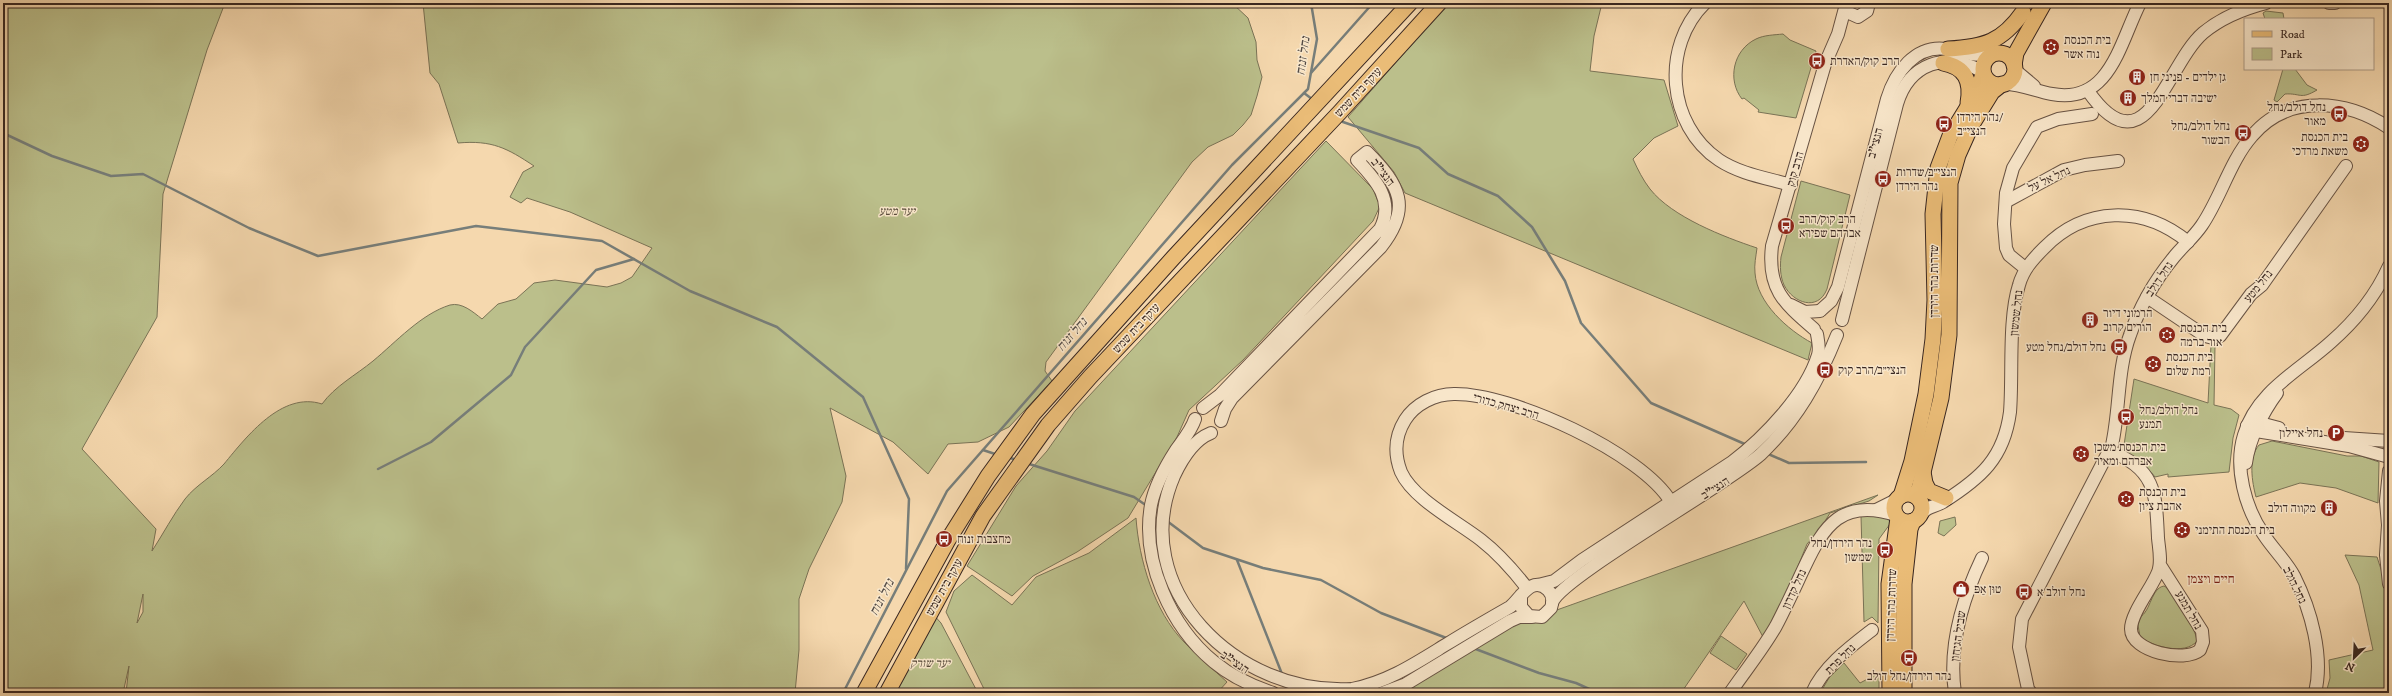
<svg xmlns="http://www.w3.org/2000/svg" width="2392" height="696" viewBox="0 0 2392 696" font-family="'IM FELL DW Pica','Frank Ruhl Libre',serif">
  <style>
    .green { fill: #bbbf8b; stroke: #7a7356; fill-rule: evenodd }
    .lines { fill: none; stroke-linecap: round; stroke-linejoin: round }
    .stream { stroke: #777e7a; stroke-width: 2.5 }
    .minor-casing { stroke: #685344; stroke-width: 14 }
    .major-casing { stroke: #392721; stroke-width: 17 }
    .minor { stroke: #f8e6ca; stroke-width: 12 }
    .major { stroke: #eabc77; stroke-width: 15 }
    .labels { text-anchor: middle; stroke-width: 3; stroke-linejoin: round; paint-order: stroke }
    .poi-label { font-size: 12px; fill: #392721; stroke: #f8e6ca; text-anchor: start }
    .street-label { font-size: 12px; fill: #392721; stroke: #f8e6ca }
    .park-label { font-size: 12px; font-style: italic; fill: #5a4d3c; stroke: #f8e6ca }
    .water-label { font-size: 13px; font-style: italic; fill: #534b46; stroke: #f8e6ca }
    .neighbourhood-label { font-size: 13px; fill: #7a1f14; stroke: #f8e6ca }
  </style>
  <rect width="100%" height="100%" fill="#f5d8ae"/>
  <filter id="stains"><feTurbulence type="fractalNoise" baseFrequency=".005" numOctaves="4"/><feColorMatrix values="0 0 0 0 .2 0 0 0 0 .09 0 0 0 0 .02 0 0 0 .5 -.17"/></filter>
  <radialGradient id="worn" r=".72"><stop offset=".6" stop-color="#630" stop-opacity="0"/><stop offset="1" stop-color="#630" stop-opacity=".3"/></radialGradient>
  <g class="green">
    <path d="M3 3H225L207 50 163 194 157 317 82 449 156 529 152 551C163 534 173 515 185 499 196 485 212 477 224 464 247 436 282 391 322 404 335 386 356 375 373 361 396 342 421 314 450 305 462 302 473 312 482 319L498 304 516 299 534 283 555 280 607 287 621 283 632 277 652 248 570 212 527 198 521 203 510 197 523 172 534 166C507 148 492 140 458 143L439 84 430 73 423 3H1232L1248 18 1256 42 1257 60 1262 77 1257 96 1251 115 1243 125 1233 135 1208 147 1192 162 1046 362 1045 371 1052 381 1009 427 978 442 948 444 928 474 893 442 830 408 846 476 842 502 809 569 799 599V650L795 693H126L129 666 123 693H3ZM143 594V612L137 623Z"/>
    <path d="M1448 3H1602L1594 36 1590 71 1664 80 1678 126 1654 138 1633 159C1638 170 1643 180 1650 189 1672 217 1724 237 1757 248 1756 256 1754 265 1755 273 1757 303 1788 330 1812 343L1808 360 1405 193 1394 172 1348 117Z"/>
    <polygon points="2266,11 2283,13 2284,19 2265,19 2263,13"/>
    <path d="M1783 34 1790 40 1816 51 1796 118 1758 112 1759 110 1744 98 1742 99C1727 80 1733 50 1756 39 1764 35 1774 35 1783 34Z"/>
    <path d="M2283 69H2295L2307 85 2317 90C2300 100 2301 93 2285 94L2277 102 2274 100Z"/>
    <polygon points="1326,141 1373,189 1380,206 1373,221 1243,360 1189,410 1177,437 1128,518 1077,552 1033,576 1012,596 967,566 1016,486 1047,451 1075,411"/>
    <path d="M1801 181 1850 195 1827 289C1818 312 1793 303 1784 285 1780 276 1780 266 1781 257Z"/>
    <path d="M2211 345H2215L2214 405 2231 409 2239 415 2233 438 2229 472 2168 477V474L2155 477C2147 465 2128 458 2124 445L2134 379 2208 403Z"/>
    <path d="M2272 441 2347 456H2361L2379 462 2378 503 2336 488 2300 483 2256 497C2252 482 2248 458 2259 445Z"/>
    <path d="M1878 495 1869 501 1830 513 1821 528 1807 544 1777 618 1763 637 1744 601 1681 693H1402L1513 623C1532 620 1541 627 1554 611Z"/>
    <polygon points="1873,514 1889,519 1890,524 1879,539 1878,623 1872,617 1864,622 1861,516"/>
    <polygon points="1955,517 1956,525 1944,536 1938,533 1940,521"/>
    <path d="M1136 518C1139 560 1154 611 1184 642 1198 657 1213 669 1227 682L1217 693H986L946 612 954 591 972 575 1012 605 1036 577 1089 553Z"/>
    <polygon points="2345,555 2377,557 2389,594 2389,693 2326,693 2330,678 2329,660 2373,650 2359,585"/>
    <path d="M2164 586C2173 590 2197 631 2197 641 2185 656 2152 646 2140 637L2138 625 2140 617C2151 611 2151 588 2164 586Z"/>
    <polygon points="931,612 941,623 978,693 888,693"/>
    <polygon points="1721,636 1747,654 1736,670 1710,653"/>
    <polygon points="1844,663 1860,683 1879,673 1879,693 1820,693 1829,678"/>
  </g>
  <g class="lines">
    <g class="stream">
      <polyline points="1311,73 1373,3"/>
      <polyline points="1304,93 1312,99"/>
      <polyline points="1343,122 1419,148 1448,174 1498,196 1532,227 1565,281 1581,323 1651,403 1747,445"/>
      <polyline points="3,133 52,156 111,176 143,174 249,228 318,256 476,226 602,241 690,291 777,327 863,397 909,499 906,569"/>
      <polyline points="983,450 998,455"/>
      <polyline points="1766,453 1789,463 1866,462"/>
      <polyline points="1007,457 1017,460"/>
      <polyline points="1026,463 1134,497 1147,506"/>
      <polyline points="378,469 431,442 511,375 525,347 596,270 634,259"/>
      <polyline points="1167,521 1203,548 1263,568 1321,580 1381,613 1449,639"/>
      <polyline points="1237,560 1282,674"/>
      <polyline points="1473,648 1539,673 1576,683 1598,693"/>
      <polyline points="1286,684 1290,693"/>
      <polyline points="843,693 947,491 1232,165 1308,89 1317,39 1311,3"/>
    </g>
    <g class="minor-casing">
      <g id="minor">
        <path d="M1705 3C1661 46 1667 125 1719 160 1740 174 1767 178 1791 185"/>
        <polyline points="1845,3 1847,12 1858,17 1867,11 1869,3"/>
        <polyline points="2329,3 2335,3"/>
        <polyline points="2015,70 2034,86"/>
        <path d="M2004 84C2022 84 2035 91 2052 94 2110 105 2120 42 2140 3"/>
        <path d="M2088 91C2146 174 2166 65 2203 33 2221 18 2243 9 2266 3"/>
        <polyline points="2007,201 2064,170 2085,165 2118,161"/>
        <polyline points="2025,268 2009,255 2006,248 2004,224 2006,193 2013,168 2037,127 2058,119 2092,114"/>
        <polyline points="2147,297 2205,336 2213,338 2220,336 2251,294 2262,285 2346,166"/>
        <polyline points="1791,305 1805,312 1820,311"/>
        <path d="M1821 310 1831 301 1838 287 1887 99C1895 73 1915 44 1947 49 1963 52 1976 57 1993 54"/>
        <path d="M1842 320 1897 104C1909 64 1946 50 1983 72"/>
        <path d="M1814 329C1784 303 1767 289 1772 246L1825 64 1838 34 1845 8"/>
        <path d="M1203 408 1220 395 1380 229C1395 201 1376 180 1357 160L1367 152C1400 185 1412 208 1381 247L1232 398 1225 409 1221 421"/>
        <path d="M1195 419C1191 431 1183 440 1176 450 1165 467 1155 485 1151 505 1141 561 1171 627 1214 662 1232 677 1252 686 1273 693"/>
        <polyline points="2247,426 2256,431 2349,446 2389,457"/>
        <polyline points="2247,426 2260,423 2279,428"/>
        <path d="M1211 433C1193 440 1182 459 1174 476 1126 587 1236 696 1352 689 1388 682 1416 663 1447 644 1468 631 1489 619 1510 607 1520 599 1532 574 1548 590 1553 595 1553 602 1551 608L1542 617 1529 616 1521 607V595"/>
        <polyline points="2344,438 2389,441"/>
        <path d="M2109 451C2156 468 2156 494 2158 538 2159 549 2162 562 2158 572 2152 588 2131 613 2131 629 2131 652 2185 663 2200 650L2203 642 2202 631 2160 565"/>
        <path d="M2246 463C2249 439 2263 412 2277 393"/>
        <polyline points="2389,471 2386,501 2388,525 2386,555 2389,584"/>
        <polyline points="1876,510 1896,500"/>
        <path d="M1920 516C1928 505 1933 508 1943 502 1981 478 2004 458 2010 412 2013 375 2008 319 2019 285 2023 270 2033 259 2044 248 2085 206 2143 205 2188 242"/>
        <path d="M1538 585 1554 581 1582 560 1732 462C1764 438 1806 394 1818 355 1820 349 1818 340 1817 334"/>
        <path d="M1527 588C1513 570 1499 554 1481 540 1458 522 1413 499 1401 472 1394 454 1395 436 1405 420 1415 404 1435 394 1454 394 1511 393 1642 453 1671 502"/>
        <path d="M1552 603C1560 578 1728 484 1761 454 1797 420 1819 380 1837 335"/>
        <polyline points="1382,693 1406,684 1510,621 1519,617 1532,617"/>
        <path d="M1730 693C1745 671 1763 649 1776 626 1786 607 1795 587 1804 568 1824 525 1842 498 1896 515"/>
        <path d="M1812 693C1823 667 1850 647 1872 630"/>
        <path d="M1955 693C1948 646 1962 600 1982 558"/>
        <path d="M2031 693 2028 689 2019 647 2022 619 2112 445C2120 409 2117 370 2130 335 2140 306 2155 280 2174 257 2183 246 2194 237 2202 225 2221 197 2230 161 2252 136 2288 93 2347 100 2389 128"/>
        <path d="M2315 693C2324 656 2311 610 2294 576 2286 561 2273 549 2264 535 2245 508 2234 467 2244 435 2257 391 2299 371 2331 342 2355 321 2376 295 2389 266"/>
      </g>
    </g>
    <g class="major-casing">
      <g id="major">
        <path d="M1948 49C1984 47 2002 42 2023 12"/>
        <circle cx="1999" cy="69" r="16"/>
        <path d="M1943 63C1965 67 1972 81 1968 103"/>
        <polyline points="2014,65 2016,53 2044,3"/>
        <polyline points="1923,472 1925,483 1929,491 1946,498"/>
        <circle cx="1908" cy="508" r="14"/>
        <polyline points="1901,496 1912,461 1926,394 1933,339 1935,300 1933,214 1938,168 1950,136 1977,92 1983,74"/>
        <polyline points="1917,497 1941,398 1949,335 1950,183 1958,155 1971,126 1992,92 2002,84"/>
        <polyline points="864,693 948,540 988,476 1033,414 1173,258 1410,3"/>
        <polyline points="887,693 983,516 1048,425 1090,377 1340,112 1439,3"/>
        <polyline points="1890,693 1889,584 1898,518"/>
        <polyline points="1904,693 1904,584 1910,529 1913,521"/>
      </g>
    </g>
    <use href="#minor" class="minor"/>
    <use href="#major" class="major"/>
  </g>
  <defs>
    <g id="synagogue-disc" transform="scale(0.9)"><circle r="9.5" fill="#8f2418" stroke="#f8e6ca"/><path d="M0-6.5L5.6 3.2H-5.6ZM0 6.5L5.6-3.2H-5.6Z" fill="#fff"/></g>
    <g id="bus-disc" transform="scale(0.9)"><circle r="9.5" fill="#8f2418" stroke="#f8e6ca"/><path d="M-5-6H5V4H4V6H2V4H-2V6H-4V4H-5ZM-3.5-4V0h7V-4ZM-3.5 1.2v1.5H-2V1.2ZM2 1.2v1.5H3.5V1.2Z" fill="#fff"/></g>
    <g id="building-disc" transform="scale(0.9)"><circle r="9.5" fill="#8f2418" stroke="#f8e6ca"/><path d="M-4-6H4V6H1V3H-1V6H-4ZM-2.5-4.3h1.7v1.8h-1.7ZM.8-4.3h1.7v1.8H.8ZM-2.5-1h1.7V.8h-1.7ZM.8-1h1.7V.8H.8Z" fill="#fff"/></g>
    <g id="parking-disc" transform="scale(0.9)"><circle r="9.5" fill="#8f2418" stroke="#f8e6ca"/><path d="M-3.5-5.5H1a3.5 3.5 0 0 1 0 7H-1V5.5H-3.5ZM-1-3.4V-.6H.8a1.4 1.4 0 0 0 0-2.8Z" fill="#fff"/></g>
    <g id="shop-disc" transform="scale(0.9)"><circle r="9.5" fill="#8f2418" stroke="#f8e6ca"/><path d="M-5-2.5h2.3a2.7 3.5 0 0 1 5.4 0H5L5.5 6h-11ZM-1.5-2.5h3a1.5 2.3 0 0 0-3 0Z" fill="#fff"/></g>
  </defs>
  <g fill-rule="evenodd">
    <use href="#synagogue-disc" x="2051" y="47"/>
    <use href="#bus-disc" x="1817" y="61"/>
    <use href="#building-disc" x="2137" y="77"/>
    <use href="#building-disc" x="2128" y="98"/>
    <use href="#bus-disc" x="2339" y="114"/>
    <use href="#bus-disc" x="1944" y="124"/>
    <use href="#bus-disc" x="2243" y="133"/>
    <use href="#synagogue-disc" x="2361" y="144"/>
    <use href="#bus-disc" x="1883" y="179"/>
    <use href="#bus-disc" x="1786" y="226"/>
    <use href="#building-disc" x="2090" y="320"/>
    <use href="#synagogue-disc" x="2167" y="335"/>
    <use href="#bus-disc" x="2119" y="347"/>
    <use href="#synagogue-disc" x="2153" y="364"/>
    <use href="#bus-disc" x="1825" y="370"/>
    <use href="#bus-disc" x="2126" y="417"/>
    <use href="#parking-disc" x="2336" y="433"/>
    <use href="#synagogue-disc" x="2081" y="454"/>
    <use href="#synagogue-disc" x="2126" y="499"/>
    <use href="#building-disc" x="2329" y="508"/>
    <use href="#synagogue-disc" x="2182" y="530"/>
    <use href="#bus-disc" x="944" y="539"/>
    <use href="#bus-disc" x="1885" y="550"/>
    <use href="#shop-disc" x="1961" y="589"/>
    <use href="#bus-disc" x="2024" y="592"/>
    <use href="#bus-disc" x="1909" y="658"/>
  </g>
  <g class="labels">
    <g class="poi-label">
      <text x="2064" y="44">בית הכנסת<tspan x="2064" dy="14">נוה אשר</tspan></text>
      <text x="1830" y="65">הרב קוק/האדרת</text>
      <text x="2150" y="81">גן ילדים - פניני חן</text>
      <text x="2141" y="102">ישיבה דברי המלך</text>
      <text x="2326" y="111" text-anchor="end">נחל דולב/נחל<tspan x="2326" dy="14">מאור</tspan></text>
      <text x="1957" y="121">נהר הירדן/<tspan x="1957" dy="14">הנצי״ב</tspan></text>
      <text x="2230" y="130" text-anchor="end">נחל דולב/נחל<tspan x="2230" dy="14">הבשור</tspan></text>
      <text x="2348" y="141" text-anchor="end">בית הכנסת<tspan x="2348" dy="14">משאת מרדכי</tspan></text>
      <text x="1896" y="176">הנצי״ב/שדרות<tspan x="1896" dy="14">נהר הירדן</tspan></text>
      <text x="1799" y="223">הרב קוק/הרב<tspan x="1799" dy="14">אברהם שפירא</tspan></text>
      <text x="2103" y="317">הרמוני דיור<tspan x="2103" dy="14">הורים קרוב</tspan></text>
      <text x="2180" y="332">בית הכנסת<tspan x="2180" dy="14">אור ברמה</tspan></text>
      <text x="2106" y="351" text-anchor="end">נחל דולב/נחל מטע</text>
      <text x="2166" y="361">בית הכנסת<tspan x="2166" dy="14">רמת שלום</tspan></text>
      <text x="1838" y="374">הנצי״ב/הרב קוק</text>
      <text x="2139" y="414">נחל דולב/נחל<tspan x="2139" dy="14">תמנע</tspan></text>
      <text x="2323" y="437" text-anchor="end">נחל איילון</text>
      <text x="2094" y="451">בית הכנסת משכן<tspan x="2094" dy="14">אברהם ומאיר</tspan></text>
      <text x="2139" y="496">בית הכנסת<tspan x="2139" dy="14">אהבת ציון</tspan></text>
      <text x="2316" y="512" text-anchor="end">מקווה דולב</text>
      <text x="2195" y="534">בית הכנסת התימני</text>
      <text x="957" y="543">מחצבות זנוח</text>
      <text x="1872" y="547" text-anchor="end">נהר הירדן/נחל<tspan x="1872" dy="14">שמשון</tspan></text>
      <text x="1974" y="593">טוּן אַפּ</text>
      <text x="2037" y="596">נחל דולב א</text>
      <text x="1909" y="680" text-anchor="middle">נהר הירדן/נחל דולב</text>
    </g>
    <g class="street-label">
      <text transform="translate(1358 92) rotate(-47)" y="4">עוקף בית שמש</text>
      <text transform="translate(1875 143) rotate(-75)" y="4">הנצי"ב</text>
      <text transform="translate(1795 169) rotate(-74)" y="4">הרב קוק</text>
      <text transform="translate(1383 172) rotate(53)" y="4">הנצי"ב</text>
      <text transform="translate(2049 179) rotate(-25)" y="4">נחל אל על</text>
      <text transform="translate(2159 279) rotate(-56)" y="4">נחל דולב</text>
      <text transform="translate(1934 281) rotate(-90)" y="4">שדרות נהר הירדן</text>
      <text transform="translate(2258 286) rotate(-51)" y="4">נחל מטע</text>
      <text transform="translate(2016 313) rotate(-84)" y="4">נחל שמשון</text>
      <text transform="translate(1136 328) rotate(-47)" y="4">עוקף בית שמש</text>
      <text transform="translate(1506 406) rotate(16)" y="4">הרב יצחק כדורי</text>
      <text transform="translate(1715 488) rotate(-33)" y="4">הנצי"ב</text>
      <text transform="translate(2295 585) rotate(64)" y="4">נחל דולב</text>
      <text transform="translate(944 587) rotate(-61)" y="4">עוקף בית שמש</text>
      <text transform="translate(1794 589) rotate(-65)" y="4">נחל קדרון</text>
      <text transform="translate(1891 605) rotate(-88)" y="4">שדרות נהר הירדן</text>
      <text transform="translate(2189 610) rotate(60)" y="4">נחל תמנע</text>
      <text transform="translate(1958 636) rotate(-82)" y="4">שביל הגיחון</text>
      <text transform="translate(1840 659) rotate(-45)" y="4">נחל פרת</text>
      <text transform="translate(1235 662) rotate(34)" y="4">הנצי"ב</text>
    </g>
    <g class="park-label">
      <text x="897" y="215">יער מטע</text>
      <text x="930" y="667">יער שורק</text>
    </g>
    <g class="water-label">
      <text transform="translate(1302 56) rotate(-82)" y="5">נחל זנוח</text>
      <text transform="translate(1071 334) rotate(-49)" y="5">נחל זנוח</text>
      <text transform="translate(881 597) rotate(-63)" y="5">נחל זנוח</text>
    </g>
    <g class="neighbourhood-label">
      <text x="2211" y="583">חיים ויצמן</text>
    </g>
  </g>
  <rect width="2392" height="696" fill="none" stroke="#f5d8ae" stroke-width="16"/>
  <rect x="4" y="4" width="2384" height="688" fill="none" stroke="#392721" stroke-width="2"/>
  <rect x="8" y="8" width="2376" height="680" fill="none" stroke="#392721"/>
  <rect x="2244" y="18" width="130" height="52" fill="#f8e6ca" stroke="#ac9a86"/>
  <rect x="2252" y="31" width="20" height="6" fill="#eabc77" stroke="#ac9a86"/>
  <text x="2280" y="38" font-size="12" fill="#392721">Road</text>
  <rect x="2252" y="48" width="20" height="12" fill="#bbbf8b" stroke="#ac9a86"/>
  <text x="2280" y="58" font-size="12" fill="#392721">Park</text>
  <g transform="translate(2354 658) rotate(204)" stroke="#f8e6ca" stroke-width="3" paint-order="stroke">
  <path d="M0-3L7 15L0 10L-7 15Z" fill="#392721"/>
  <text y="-6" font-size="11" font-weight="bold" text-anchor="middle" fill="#392721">N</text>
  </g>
  <rect width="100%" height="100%" filter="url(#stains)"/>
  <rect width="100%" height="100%" fill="url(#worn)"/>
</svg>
